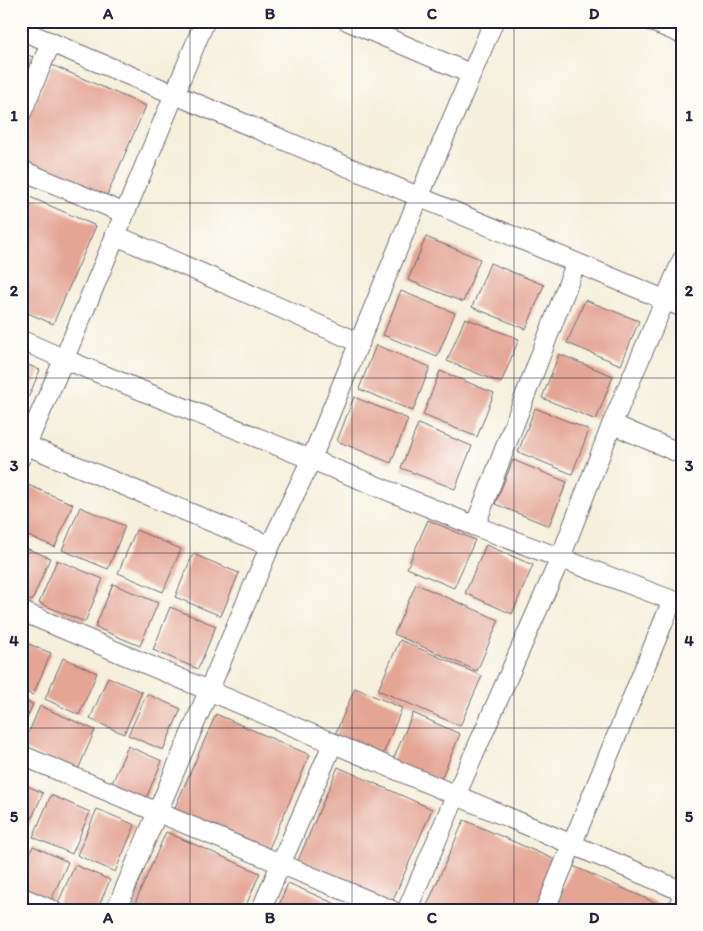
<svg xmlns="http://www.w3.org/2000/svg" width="703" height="931" viewBox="0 0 703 931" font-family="Itim,sans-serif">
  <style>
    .building { fill: #e4a595 }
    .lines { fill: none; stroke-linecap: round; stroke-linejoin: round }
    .minor-casing { stroke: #6c6a73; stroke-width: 21 }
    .minor { stroke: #fff; stroke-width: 19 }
    .grid { fill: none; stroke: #22223b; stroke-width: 1; stroke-opacity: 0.55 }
    .neatline { fill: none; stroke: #22223b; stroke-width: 2 }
    .grid-label { font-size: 16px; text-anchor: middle; font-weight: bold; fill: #22223b }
  </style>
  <rect width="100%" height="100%" fill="#fdfcf7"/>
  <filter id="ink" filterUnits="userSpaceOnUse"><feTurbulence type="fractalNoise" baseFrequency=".02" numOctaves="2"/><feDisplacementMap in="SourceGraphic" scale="10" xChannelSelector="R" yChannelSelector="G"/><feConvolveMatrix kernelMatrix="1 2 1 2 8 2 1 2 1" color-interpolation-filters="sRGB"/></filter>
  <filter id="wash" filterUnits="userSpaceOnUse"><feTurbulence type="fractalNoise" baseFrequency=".0096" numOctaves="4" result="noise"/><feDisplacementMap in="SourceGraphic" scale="20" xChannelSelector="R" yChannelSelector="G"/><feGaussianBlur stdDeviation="1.12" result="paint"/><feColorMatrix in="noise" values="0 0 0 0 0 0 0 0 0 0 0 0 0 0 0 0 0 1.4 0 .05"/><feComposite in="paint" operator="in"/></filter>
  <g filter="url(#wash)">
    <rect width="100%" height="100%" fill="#f5efdc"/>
    <g id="blocks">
      <g class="building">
        <polygon points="21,52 33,57 21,85"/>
        <polygon points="52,65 146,106 103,204 21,168 21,135"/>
        <polygon points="21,193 96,226 53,324 21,310"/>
        <polygon points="426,237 480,259 463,302 408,280"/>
        <polygon points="490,263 544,285 526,329 472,307"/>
        <polygon points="401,291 455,313 437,357 383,335"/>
        <polygon points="585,300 639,321 621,365 567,343"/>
        <polygon points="465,318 519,339 501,383 447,361"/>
        <polygon points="376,345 430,367 413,411 359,389"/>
        <polygon points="559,354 613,376 596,420 542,398"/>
        <polygon points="21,362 40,370 28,398 21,395"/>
        <polygon points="440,371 494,393 477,437 423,415"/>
        <polygon points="354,397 408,419 391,463 337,441"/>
        <polygon points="535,408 589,430 572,474 518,452"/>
        <polygon points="418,424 472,446 455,489 401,468"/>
        <polygon points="513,460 567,482 549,526 495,504"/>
        <polygon points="28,485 73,504 55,547 21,533 21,501"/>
        <polygon points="80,507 125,526 108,569 62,550"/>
        <polygon points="428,520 475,540 454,588 407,568"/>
        <polygon points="136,530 181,549 163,592 118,573"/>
        <polygon points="486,545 533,565 512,614 465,593"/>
        <polygon points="21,546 50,558 32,601 21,596"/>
        <polygon points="193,554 239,573 221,616 175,597"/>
        <polygon points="57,560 103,579 85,622 39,603"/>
        <polygon points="113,584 158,603 140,646 95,627"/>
        <polygon points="416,584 499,620 477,671 394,634"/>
        <polygon points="170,607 216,626 198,669 153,650"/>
        <polygon points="400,640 482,676 460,726 378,690"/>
        <polygon points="21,641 51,653 33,695 21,690"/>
        <polygon points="63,658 97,673 79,715 45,699"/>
        <polygon points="108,677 142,692 124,734 90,719"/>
        <polygon points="355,688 402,708 382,757 334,737"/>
        <polygon points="147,694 181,709 163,750 128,735"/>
        <polygon points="21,699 33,704 21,732"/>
        <polygon points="40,706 95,730 77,772 22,748"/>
        <polygon points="413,713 460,734 440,782 392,762"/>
        <polygon points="216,714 310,755 267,853 173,812"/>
        <polygon points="128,746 162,761 144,803 110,788"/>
        <polygon points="338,767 432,809 390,907 296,865"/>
        <polygon points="21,783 43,793 25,834 21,832"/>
        <polygon points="51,795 90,812 72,854 33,837"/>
        <polygon points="97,809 135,825 115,872 77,855"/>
        <polygon points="464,820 558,861 537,910 425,910"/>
        <polygon points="166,832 260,873 244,910 132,910"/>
        <polygon points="33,846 68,862 50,903 21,890 21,872"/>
        <polygon points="75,865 110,880 97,910 66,910 57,905"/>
        <polygon points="573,866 667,908 666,910 554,910"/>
        <polygon points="288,883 336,904 349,910 277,910"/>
      </g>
    </g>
  </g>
  <g filter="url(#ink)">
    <use href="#blocks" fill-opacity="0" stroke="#6c6a73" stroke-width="1"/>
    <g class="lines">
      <g class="minor-casing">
        <g id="minor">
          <polyline points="348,21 471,74"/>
          <polyline points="651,21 682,34"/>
          <polyline points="21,30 682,307"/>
          <polyline points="21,114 51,42"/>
          <polyline points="21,170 124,213"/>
          <polyline points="115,235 360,343"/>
          <polyline points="21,340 64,359 475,526 682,604"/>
          <polyline points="612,424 682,454"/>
          <polyline points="26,445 270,546"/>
          <polyline points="21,457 64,359 205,21"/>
          <polyline points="475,526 576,263"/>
          <polyline points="21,611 682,891"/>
          <polyline points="21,755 391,910"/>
          <polyline points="21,897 52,910"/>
          <polyline points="116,910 270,546 311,460 419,197 494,21"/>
          <polyline points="261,910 333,743"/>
          <polyline points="407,910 456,795 560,559 612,424 682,260"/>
          <polyline points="545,910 672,601"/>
          <polyline points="677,910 682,898"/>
        </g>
      </g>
      <use href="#minor" class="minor"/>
    </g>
  </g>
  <path class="grid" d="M190 21V910M352 21V910M514 21V910M21 203H682M21 378H682M21 553H682M21 728H682"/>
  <rect width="703" height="931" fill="none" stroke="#fdfcf7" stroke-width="55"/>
  <rect x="28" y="28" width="648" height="876" class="neatline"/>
  <g class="grid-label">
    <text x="108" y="19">A</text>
    <text x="270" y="19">B</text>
    <text x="432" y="19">C</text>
    <text x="594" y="19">D</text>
    <text x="14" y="121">1</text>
    <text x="689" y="121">1</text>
    <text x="14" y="296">2</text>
    <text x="689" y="296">2</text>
    <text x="14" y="471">3</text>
    <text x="689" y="471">3</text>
    <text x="14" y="646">4</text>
    <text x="689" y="646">4</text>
    <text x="14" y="822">5</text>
    <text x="689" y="822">5</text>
    <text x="108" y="923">A</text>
    <text x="270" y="923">B</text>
    <text x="432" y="923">C</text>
    <text x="594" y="923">D</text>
  </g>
</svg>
